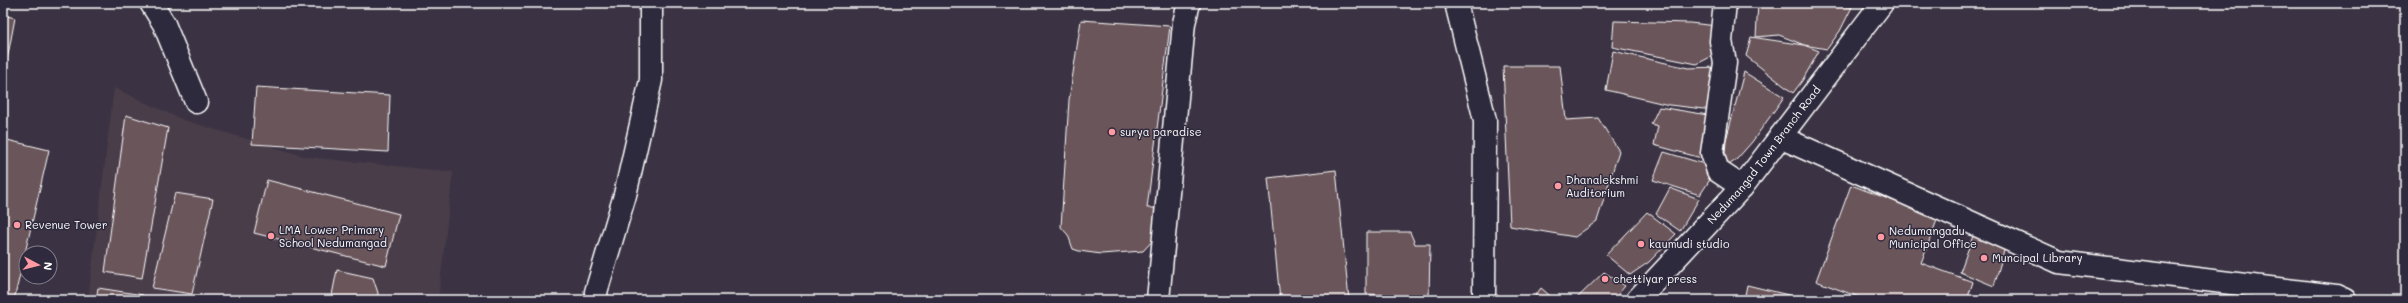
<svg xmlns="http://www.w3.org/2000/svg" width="2408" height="303" viewBox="0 0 2408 303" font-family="Mali,sans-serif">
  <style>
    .built { fill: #493d4a }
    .building { fill: #6b555a; stroke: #fff }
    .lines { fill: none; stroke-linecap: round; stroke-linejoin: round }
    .street-casing { stroke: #fff; stroke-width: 25 }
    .secondary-casing { stroke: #fff; stroke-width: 25 }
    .street { stroke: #2f2a3d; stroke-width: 22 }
    .secondary { stroke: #2f2a3d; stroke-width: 22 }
    .poi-dot { fill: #ff9aa2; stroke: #2f2a3d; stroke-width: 1.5 }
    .labels { text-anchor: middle; stroke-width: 3; stroke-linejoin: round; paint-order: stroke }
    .poi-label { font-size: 11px; fill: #fff; stroke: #2f2a3d; text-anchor: start }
    .street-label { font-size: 11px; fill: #fff; stroke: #2f2a3d }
  </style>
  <rect width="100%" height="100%" fill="#3b3343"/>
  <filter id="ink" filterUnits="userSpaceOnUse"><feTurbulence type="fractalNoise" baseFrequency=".025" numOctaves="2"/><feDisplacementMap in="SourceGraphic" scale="8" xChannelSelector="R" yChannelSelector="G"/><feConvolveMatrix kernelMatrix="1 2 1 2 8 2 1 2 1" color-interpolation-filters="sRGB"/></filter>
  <g filter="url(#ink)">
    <polygon class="built" points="114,88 183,120 307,157 453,172 438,300 88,300"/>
    <g class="building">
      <polygon points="1758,3 1827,3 1852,7 1840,31 1827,49 1804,45 1779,35 1756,37"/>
      <polygon points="3,15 15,18 4,76 3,76"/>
      <polygon points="1081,20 1170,26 1147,208 1156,208 1155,238 1143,251 1101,254 1079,251 1073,249 1068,235 1061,227 1069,100"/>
      <polygon points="1614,21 1690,23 1717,26 1714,55 1697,64 1612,47"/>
      <polygon points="1751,37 1804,45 1819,51 1802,81 1793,93 1746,56"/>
      <polygon points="1613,51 1688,68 1719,67 1713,110 1669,105 1606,90"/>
      <polygon points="1503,66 1560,66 1566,120 1598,118 1619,151 1597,221 1575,237 1510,226"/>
      <polygon points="1744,72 1784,97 1752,142 1737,159 1724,169 1726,140"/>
      <polygon points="256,87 390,95 388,152 252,144"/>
      <polygon points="1659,107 1708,115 1705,159 1654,145 1658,126 1651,124"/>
      <polygon points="126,115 168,128 142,278 105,272"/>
      <polygon points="3,139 49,150 14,300 3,300"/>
      <polygon points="1664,152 1711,166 1711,178 1700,195 1653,180"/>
      <polygon points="1336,170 1349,300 1280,300 1268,178"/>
      <polygon points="267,180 399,214 386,266 254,233"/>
      <polygon points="1851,185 1899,203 1905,185 1940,212 1921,263 1973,282 1967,300 1867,300 1816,281"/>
      <polygon points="1670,188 1699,199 1680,231 1656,214"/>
      <polygon points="175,193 213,199 192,294 152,288"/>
      <polygon points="1647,212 1676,234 1649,262 1630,275 1606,255"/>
      <polygon points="1366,232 1410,232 1415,244 1430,244 1429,300 1389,300 1389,295 1366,294"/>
      <polygon points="1974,233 2006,244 1994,286 1960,272"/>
      <polygon points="337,270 373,278 378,293 377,300 331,300"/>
      <polygon points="1604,272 1625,286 1613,300 1575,300"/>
      <polygon points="1747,285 1809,300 1744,300"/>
      <polygon points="98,288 143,295 143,300 96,300"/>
      <polygon points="1541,288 1555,300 1532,300"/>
    </g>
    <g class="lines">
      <g class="street-casing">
        <g id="street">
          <polyline points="151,3 164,24 196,102"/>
          <polyline points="1456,3 1485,120 1484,300"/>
          <polyline points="1725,3 1721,41 1725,63 1712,153 1718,171 1742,187"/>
          <polyline points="1780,137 2059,262 2336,296 2345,300"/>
          <polyline points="597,300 596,292 625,195 651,80 651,3"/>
          <polyline points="1158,300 1184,23 1189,3"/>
        </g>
      </g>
      <g class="secondary-casing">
        <g id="secondary">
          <path id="s1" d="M1637 300 1742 187 1882 3"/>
        </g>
      </g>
      <use href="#street" class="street"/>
      <use href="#secondary" class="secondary"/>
    </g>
  </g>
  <g class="poi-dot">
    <circle cx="1112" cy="132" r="4"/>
    <circle cx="1558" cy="186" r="4"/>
    <circle cx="17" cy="225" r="4"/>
    <circle cx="271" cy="236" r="4"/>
    <circle cx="1881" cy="237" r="4"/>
    <circle cx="1641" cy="244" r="4"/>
    <circle cx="1984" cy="258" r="4"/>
    <circle cx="1605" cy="279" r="4"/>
  </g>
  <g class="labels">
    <g class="poi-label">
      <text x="1120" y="136">surya paradise</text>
      <text x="1566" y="184">Dhanalekshmi<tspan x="1566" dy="13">Auditorium</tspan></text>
      <text x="25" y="229">Revenue Tower</text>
      <text x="279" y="234">LMA Lower Primary<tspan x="279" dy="13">School Nedumangad</tspan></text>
      <text x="1889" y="235">Nedumangadu<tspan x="1889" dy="13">Municipal Office</tspan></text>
      <text x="1649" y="248">kaumudi studio</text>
      <text x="1992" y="262">Muncipal Library</text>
      <text x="1613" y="283">chettiyar press</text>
    </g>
    <g class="street-label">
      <text dy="4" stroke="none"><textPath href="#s1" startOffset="193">Nedumangad Town Branch Road</textPath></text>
    </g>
  </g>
  <rect width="2408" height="303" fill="none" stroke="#2f2a3d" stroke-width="16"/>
  <rect x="8" y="8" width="2392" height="287" fill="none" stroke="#fff" stroke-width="1.5" filter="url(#ink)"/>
  <g transform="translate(38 265) rotate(97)"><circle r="19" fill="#2f2a3d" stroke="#827f8b"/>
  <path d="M0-3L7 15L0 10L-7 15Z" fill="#ff9aa2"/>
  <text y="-6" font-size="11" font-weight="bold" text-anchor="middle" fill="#ffffff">N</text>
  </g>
</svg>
